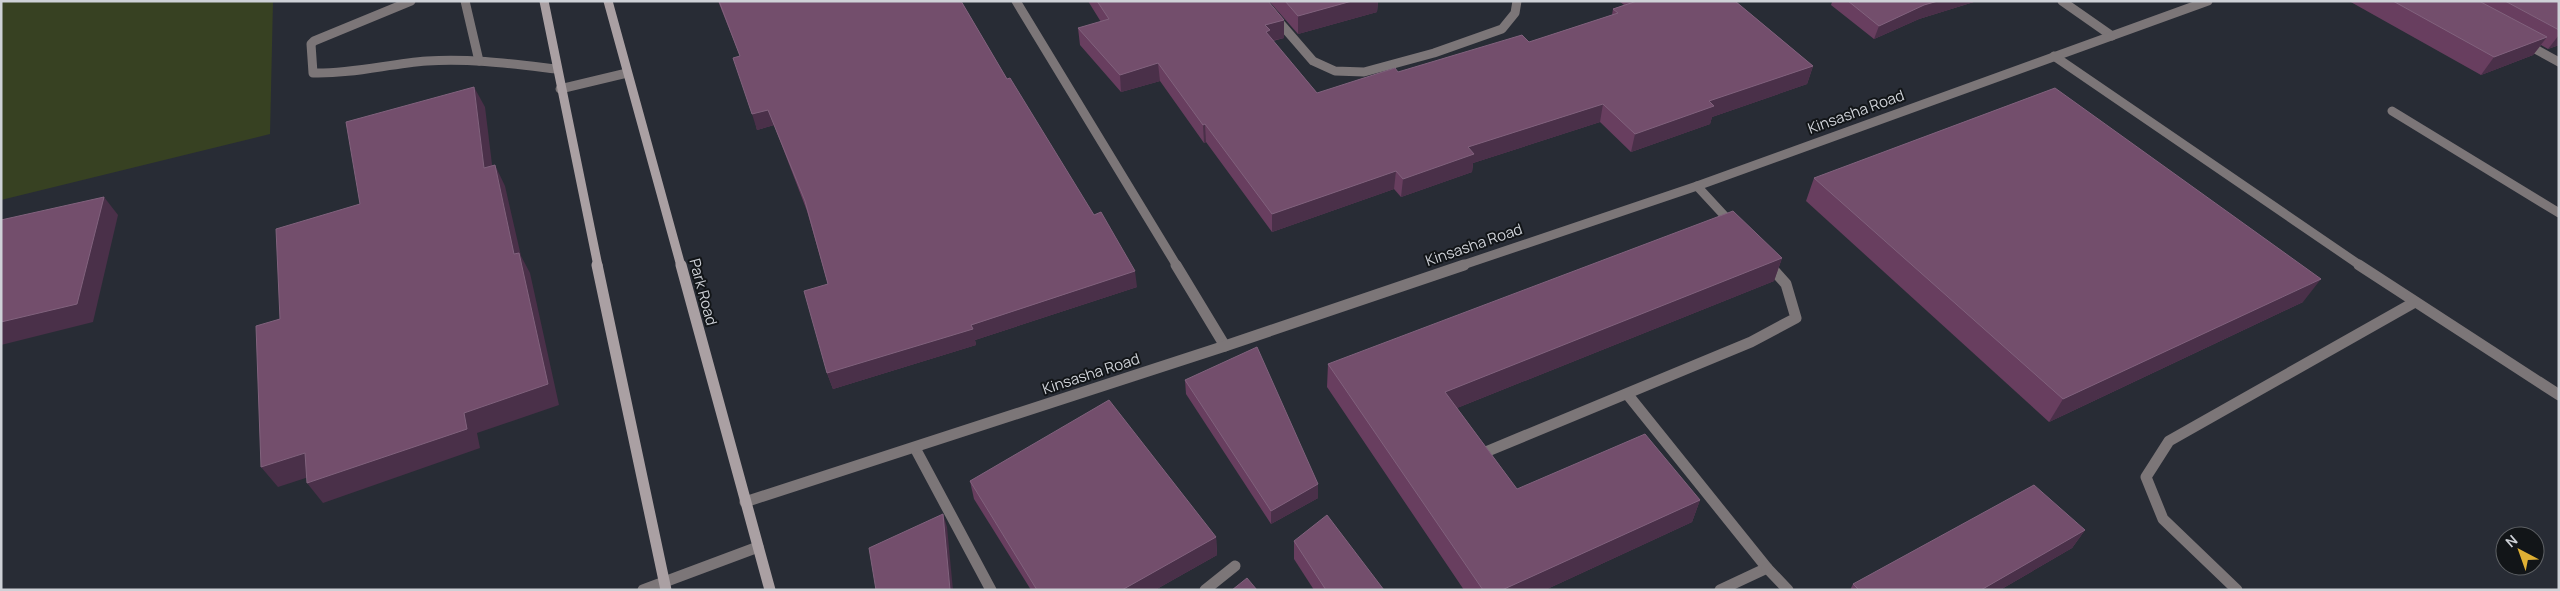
<svg xmlns="http://www.w3.org/2000/svg" width="2560" height="591" viewBox="0 0 2560 591" font-family="Manrope,sans-serif">
  <style>
    .green { fill: #374122 }
    .lines { fill: none; stroke-linecap: round; stroke-linejoin: round }
    .lane-far1 { stroke: #7c7678; stroke-width: 9 }
    .lane { stroke: #7c7678; stroke-width: 11 }
    .street-far1 { stroke: #7c7678; stroke-width: 9 }
    .street { stroke: #7c7678; stroke-width: 11 }
    .secondary-far1 { stroke: #aaa0a3; stroke-width: 9 }
    .secondary { stroke: #aaa0a3; stroke-width: 11 }
    .wall { fill: #683e5f }
    .shaded-wall { fill: #4a3049 }
    .building { fill: #734e6c; stroke: #81627d }
    .labels { text-anchor: middle; stroke-width: 4; stroke-linejoin: round; paint-order: stroke }
    .street-label { font-size: 15px; fill: #ced1d7; stroke: #121518 }
  </style>
  <rect width="100%" height="100%" fill="#282c35"/>
  <polygon class="green" points="1,1 273,1 270,134 1,200"/>
  <g class="lines">
    <g class="lane-far1">
      <path d="M411 1 314 41 311 44 313 73C352 74 388 64 427 61 470 58 513 64 556 69"/>
      <polyline points="465,1 479,61"/>
      <polyline points="2062,1 2112,36"/>
    </g>
    <g class="lane">
      <polyline points="915,448 991,590"/>
      <polyline points="1205,590 1235,566"/>
    </g>
    <g class="street-far1">
      <polyline points="1016,1 1177,266"/>
      <polyline points="1261,1 1313,61 1335,71 1364,72 1434,53 1502,29 1515,13 1517,1"/>
      <polyline points="2526,44 2559,62"/>
      <polyline points="2054,56 2361,266"/>
      <polyline points="560,89 627,73"/>
      <polyline points="2392,111 2559,213"/>
      <polyline points="1697,186 1733,225"/>
      <polyline points="1768,264 1770,266"/>
      <polyline points="1460,266 1697,186 2208,1"/>
    </g>
    <g class="street">
      <polyline points="1176,265 1225,346"/>
      <polyline points="2359,265 2559,395"/>
      <polyline points="1628,395 1767,568 1720,590"/>
      <polyline points="1488,451 1751,342 1796,318 1786,284 1769,265"/>
      <polyline points="745,502 1225,346 1464,265"/>
      <polyline points="1767,568 1788,590"/>
      <polyline points="643,590 758,547"/>
      <polyline points="2237,590 2163,519 2146,477 2169,441 2415,302"/>
    </g>
    <g class="secondary-far1">
      <polyline points="544,1 598,266"/>
      <polyline points="608,1 681,266"/>
    </g>
    <g class="secondary">
      <polyline points="597,265 666,590"/>
      <polyline points="681,265 770,590"/>
    </g>
  </g>
  <g class="wall">
    <polygon points="718,1 961,1 1007,79 1137,287 975,340 976,345 833,389 827,373 828,284 807,211 774,125 757,130 740,56"/>
    <polygon points="1088,1 1268,1 1284,20 1284,38 1273,41 1317,93 1398,72 1529,42 1612,15 1613,9 1624,5 1619,1 1735,1 1813,66 1807,84 1712,117 1710,124 1631,152 1600,122 1473,163 1472,172 1401,197 1394,189 1272,232 1206,142 1204,143 1160,81 1121,92 1080,45 1078,28 1101,22"/>
    <polygon points="1269,1 1378,1 1377,12 1298,34"/>
    <polygon points="1831,1 1977,1 1919,19 1874,39 1831,5 1832,2"/>
    <polygon points="2349,1 2559,1 2559,45 2548,49 2541,45 2533,55 2481,75"/>
    <polygon points="1814,178 2303,302 2049,422 1806,201"/>
    <polygon points="1782,258 1774,281 1457,408 1517,489 1700,500 1692,522 1545,590 1464,590 1327,387 1328,364"/>
    <polygon points="1185,380 1318,484 1318,498 1271,524 1186,394"/>
    <polygon points="970,481 1216,537 1217,555 1155,590 1031,590 974,499"/>
    <polygon points="2085,530 2072,548 2000,590 1850,590 1853,584"/>
    <polygon points="1294,541 1384,590 1314,590 1294,559"/>
  </g>
  <g class="shaded-wall">
    <polygon points="1352,1 1378,1 1377,12 1298,34 1298,16"/>
    <polygon points="1938,1 1977,1 1919,19 1874,39 1879,26 1924,5"/>
    <polygon points="1284,20 1284,38 1270,41 1270,48 1265,25"/>
    <polygon points="2559,35 2559,45 2548,49"/>
    <polygon points="2547,37 2533,55 2481,75 2494,57"/>
    <polygon points="1158,63 1160,81 1121,92 1120,75"/>
    <polygon points="1813,66 1807,84 1712,117 1710,124 1631,152 1635,134 1709,101"/>
    <polygon points="474,87 485,107 495,189 484,168"/>
    <polygon points="1603,104 1600,122 1473,163 1472,172 1401,197 1403,179 1468,147"/>
    <polygon points="768,110 774,125 757,130 752,114"/>
    <polygon points="1205,124 1206,142 1204,143 1203,125"/>
    <polygon points="495,165 505,186 521,256 530,273 559,405 477,433 480,448 323,503 307,483 464,413"/>
    <polygon points="1396,171 1394,189 1272,232 1272,214"/>
    <polygon points="104,197 118,215 93,322 1,345 1,322"/>
    <polygon points="1782,258 1774,281 1442,414 1445,392"/>
    <polygon points="1135,271 1137,287 975,340 976,345 833,389 827,373"/>
    <polygon points="2321,279 2303,302 2049,422 2063,399"/>
    <polygon points="305,453 321,473 278,487 261,467"/>
    <polygon points="1318,484 1318,498 1271,524 1271,511"/>
    <polygon points="1700,500 1692,522 1545,590 1502,590"/>
    <polygon points="943,514 947,527 953,590 950,590"/>
    <polygon points="2085,530 2072,548 2000,590 1981,590"/>
    <polygon points="1216,537 1217,555 1155,590 1122,590"/>
  </g>
  <g class="building">
    <polygon points="719,1 961,1 1007,79 1010,78 1094,215 1101,212 1135,271 971,325 973,329 827,373 804,291 828,284 805,201 768,110 752,114 733,58 740,56"/>
    <polygon points="1097,1 1268,1 1284,20 1265,25 1270,30 1266,32 1317,93 1395,68 1398,72 1522,35 1529,42 1618,13 1613,9 1637,1 1735,1 1813,66 1709,101 1714,106 1635,134 1603,104 1468,147 1474,154 1403,179 1396,171 1272,214 1205,124 1203,125 1158,63 1120,75 1078,28 1109,19"/>
    <polygon points="1285,1 1352,1 1298,16"/>
    <polygon points="1848,1 1938,1 1924,5 1879,26"/>
    <polygon points="2393,1 2479,1 2547,37 2494,57"/>
    <polygon points="2505,1 2559,1 2559,30"/>
    <polygon points="474,87 484,168 495,165 514,254 519,253 548,384 464,413 467,429 307,483 305,453 261,467 256,326 280,319 276,229 360,204 346,122"/>
    <polygon points="2055,88 2321,279 2063,399 1814,178"/>
    <polygon points="104,197 77,304 1,322 1,220"/>
    <polygon points="1733,211 1782,258 1445,392 1517,489 1645,434 1700,500 1502,590 1483,590 1328,364"/>
    <polygon points="1257,347 1318,484 1271,511 1185,380"/>
    <polygon points="1109,400 1216,537 1122,590 1037,590 970,481"/>
    <polygon points="2034,485 2085,530 1981,590 1859,590 1853,584"/>
    <polygon points="943,514 950,590 876,590 869,548"/>
    <polygon points="1327,515 1384,590 1326,590 1294,541"/>
    <polygon points="1247,578 1257,590 1232,590"/>
  </g>
  <g class="labels">
    <g class="street-label">
      <text transform="translate(1856 112) rotate(-20)" y="5">Kinsasha Road</text>
      <text transform="translate(1474 245) rotate(-19)" y="5">Kinsasha Road</text>
      <text transform="translate(703 292) rotate(75)" y="5">Park Road</text>
      <text transform="translate(1091 374) rotate(-18)" y="5">Kinsasha Road</text>
    </g>
  </g>
  <rect width="2560" height="591" fill="none" stroke="#ced1d7" stroke-width="5"/>
  <g transform="translate(2520 551) rotate(319)"><circle r="24" fill="#121518" stroke="#5d6064"/>
  <path d="M0-4L9 19L0 12L-9 19Z" fill="#e0b034"/>
  <text y="-8" font-size="14" font-weight="bold" text-anchor="middle" fill="#ced1d7">N</text>
  </g>
</svg>
